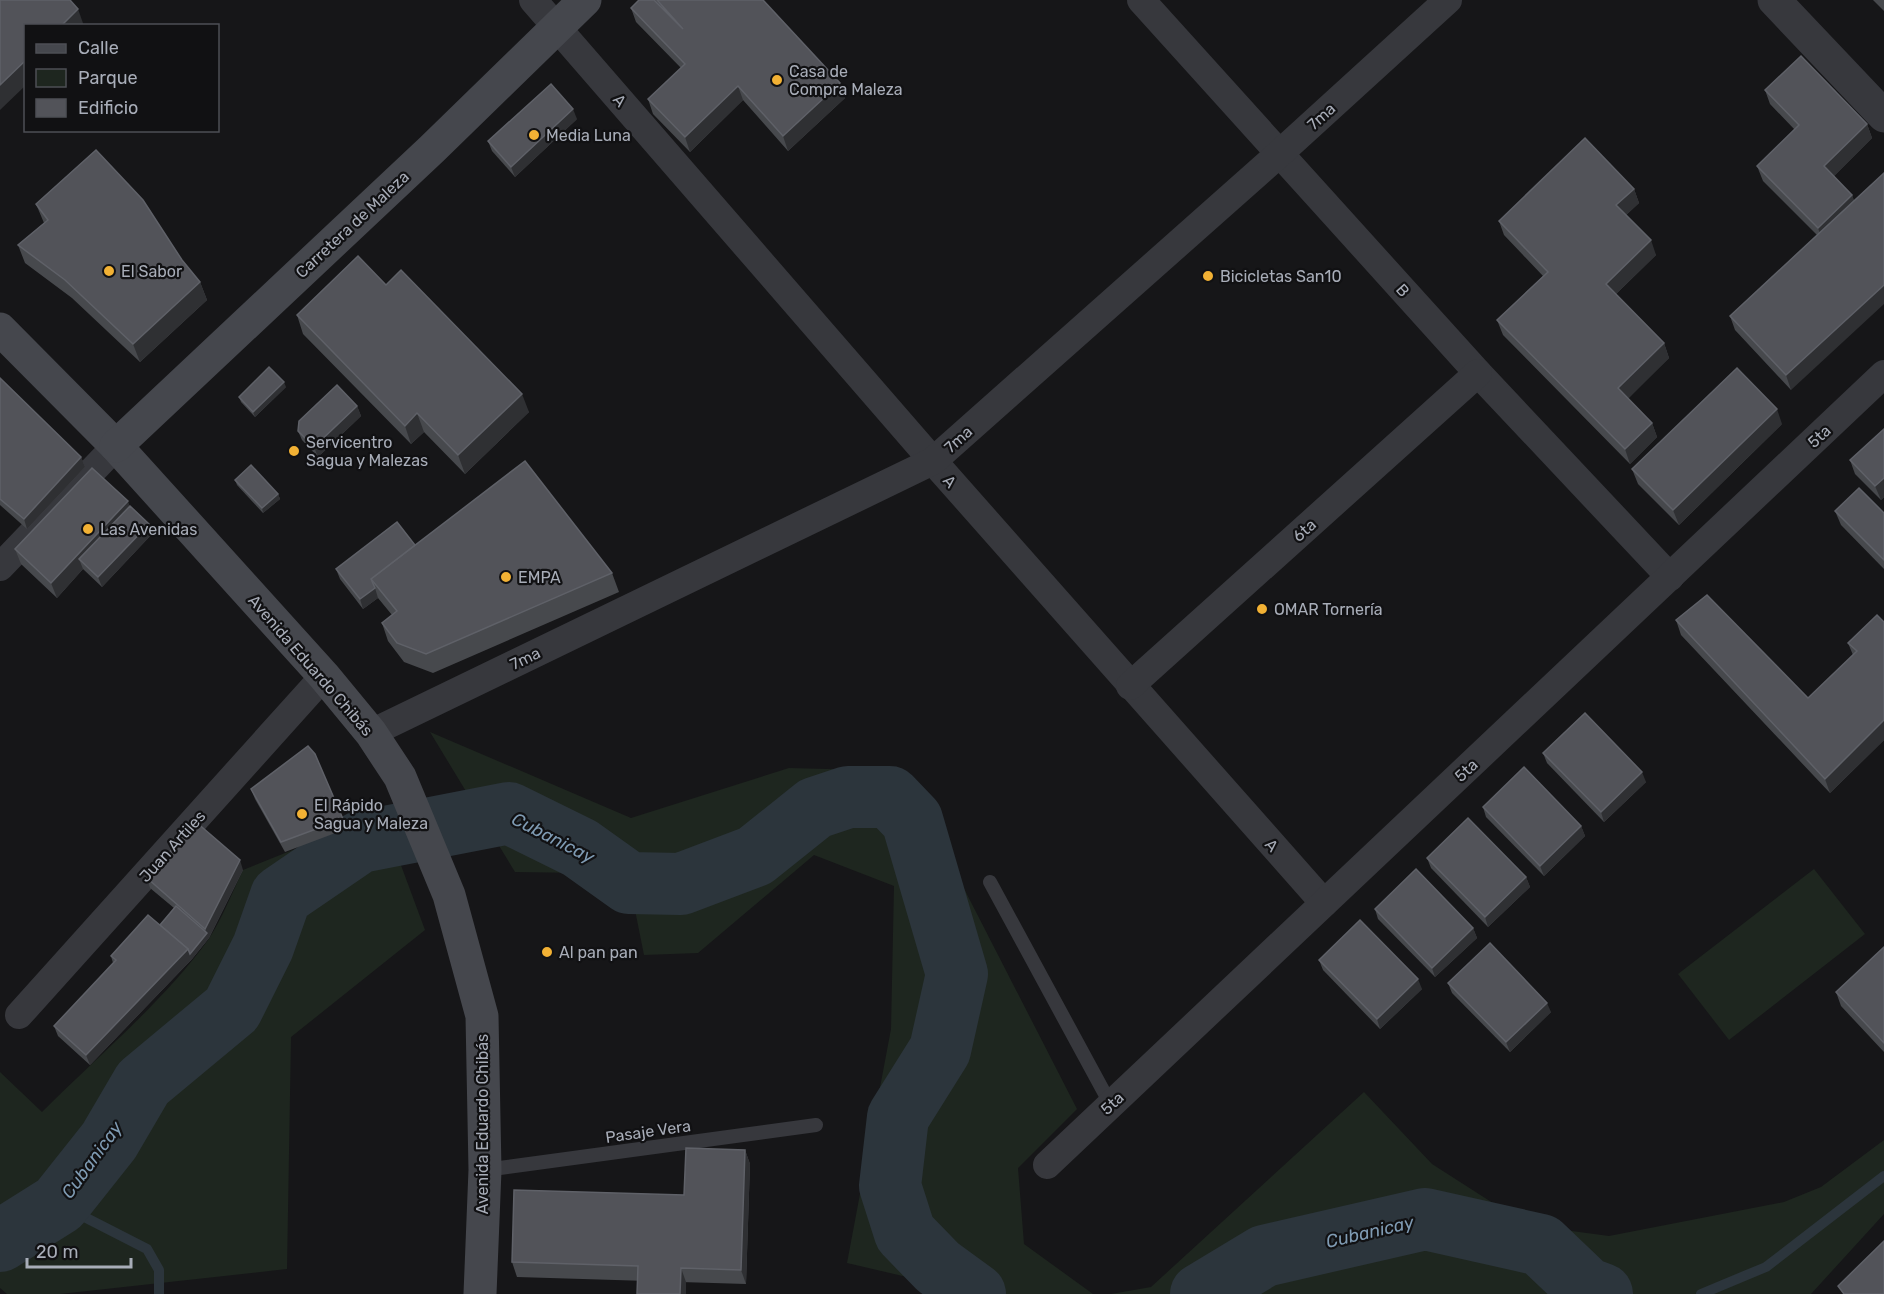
<svg xmlns="http://www.w3.org/2000/svg" width="1884" height="1294" viewBox="0 0 1884 1294" font-family="Rubik,sans-serif">
  <style>
    .green { fill: #1e261f }
    .lines { fill: none; stroke-linecap: round; stroke-linejoin: round }
    .stream { stroke: #2c353c; stroke-width: 10 }
    .river { stroke: #2c353c; stroke-width: 62 }
    .service { stroke: #37383d; stroke-width: 14 }
    .minor { stroke: #37383d; stroke-width: 28 }
    .tertiary { stroke: #37383d; stroke-width: 33 }
    .secondary { stroke: #45474d; stroke-width: 33 }
    .wall { fill: #47494d }
    .shaded-wall { fill: #2f3033 }
    .building { fill: #525359; stroke: #5f6168; stroke-width: 1.5 }
    .poi-dot { fill: #f2b134; stroke: #111113; stroke-width: 2 }
    .labels { text-anchor: middle; stroke-width: 4.5; stroke-linejoin: round; paint-order: stroke }
    .poi-label { font-size: 16px; fill: #a8adb8; stroke: #111113; text-anchor: start }
    .street-label { font-size: 16px; fill: #a8adb8; stroke: #111113 }
    .water-label { font-size: 18px; font-style: italic; fill: #7f9bb3; stroke: #111113 }
  </style>
  <rect width="100%" height="100%" fill="#161618"/>
  <g class="green">
    <polygon points="430,732 631,818 789,768 866,770 913,789 1077,1109 1018,1168 1024,1244 1093,1294 953,1294 937,1284 847,1263 891,1029 894,886 814,855 698,953 644,955 634,905 585,873 515,872"/>
    <path d="M382 814 425 930 291 1037 287 1269 60 1294H7L0 1288V1072L42 1112C95 1059 164 1001 208 940 222 919 232 893 243 870Z"/>
    <polygon points="1814,869 1865,934 1729,1040 1678,974"/>
    <polygon points="1364,1092 1432,1164 1527,1225 1609,1236 1784,1202 1821,1187 1884,1140 1884,1214 1811,1294 1111,1294 1151,1287"/>
  </g>
  <g class="lines">
    <g class="stream">
      <polyline points="59,1204 147,1249 159,1270 159,1294"/>
      <polyline points="1701,1294 1766,1267 1884,1176"/>
    </g>
    <g class="river">
      <polyline points="0,1241 59,1204 109,1141 143,1083 232,1009 263,947 281,896 360,842 509,813 580,848 629,883 681,884 755,856 815,808 848,797 890,797 912,820 957,974 940,1050 898,1117 890,1186 905,1233 938,1267 975,1294"/>
      <polyline points="1201,1294 1264,1256 1425,1219 1541,1245 1586,1288 1602,1294"/>
    </g>
    <g class="service">
      <polyline points="990,882 1111,1105"/>
      <polyline points="485,1170 816,1125"/>
    </g>
    <g class="minor">
      <polyline points="533,0 933,461 1324,903"/>
      <polyline points="1141,0 1478,373 1670,577"/>
      <polyline points="0,567 116,446"/>
      <polyline points="1130,686 1478,373"/>
      <polyline points="371,733 933,461 1279,154 1448,0"/>
      <polyline points="19,1015 324,676"/>
      <polyline points="1047,1165 1884,374"/>
    </g>
    <polyline class="tertiary" points="1774,0 1884,116"/>
    <g class="secondary">
      <polyline points="0,329 116,446 324,676 371,733 400,777 449,895 482,1016 485,1170 480,1294"/>
      <polyline points="116,446 432,149 585,0"/>
    </g>
  </g>
  <g class="wall">
    <polygon points="639,0 763,0 845,98 788,151 743,100 690,152 653,114 648,99 681,68 636,22 631,8"/>
    <polygon points="1873,0 1884,0 1884,11"/>
    <polygon points="1765,90 1867,124 1872,138 1834,176 1852,195 1854,201 1791,390 1735,330 1730,316 1817,235 1763,181 1757,166 1795,130 1770,104"/>
    <polygon points="577,119 515,177 492,151 488,141"/>
    <polygon points="1634,189 1639,203 1626,215 1656,255 1616,294 1664,343 1669,358 1628,398 1652,423 1657,437 1630,464 1503,335 1497,320 1543,276 1504,235 1499,221"/>
    <polygon points="36,204 182,260 200,282 207,300 140,362 72,298 25,263 18,245 44,223"/>
    <polygon points="386,285 529,412 465,474 424,432 411,444 303,334 297,315"/>
    <polygon points="0,378 81,457 85,467 27,529 0,505"/>
    <polygon points="286,387 255,417 241,402 239,397"/>
    <polygon points="357,406 361,416 318,457 302,440 298,431"/>
    <polygon points="1782,424 1679,525 1638,484 1632,469"/>
    <polygon points="1884,429 1884,497 1881,500 1855,474 1850,460"/>
    <polygon points="235,480 278,494 280,499 263,513 237,485"/>
    <polygon points="130,506 149,524 152,534 102,587 83,569 57,598 21,564 15,549"/>
    <polygon points="1835,511 1884,513 1884,569 1841,525"/>
    <polygon points="415,545 612,573 619,592 433,673 404,662 388,641 382,623 392,615 378,598 363,609 340,579 336,569"/>
    <polygon points="1676,620 1808,698 1853,655 1848,643 1884,622 1884,740 1830,793 1681,635"/>
    <polygon points="1543,753 1646,782 1604,822 1547,763"/>
    <polygon points="251,789 343,819 346,829 285,852 255,799"/>
    <polygon points="1483,807 1581,826 1585,836 1544,876 1486,817"/>
    <polygon points="1427,858 1526,877 1530,887 1488,927 1431,868"/>
    <polygon points="243,870 209,938 192,959 90,1065 58,1036 54,1026 113,963 111,956 160,925 174,908 150,888 147,878"/>
    <polygon points="1375,909 1473,928 1477,938 1435,977 1378,919"/>
    <polygon points="1884,947 1884,1052 1841,1006 1836,992"/>
    <polygon points="1319,960 1422,989 1380,1029 1323,970"/>
    <polygon points="1448,983 1551,1012 1510,1052 1452,993"/>
    <polygon points="745,1150 750,1164 746,1284 517,1277 512,1262 684,1195"/>
  </g>
  <g class="shaded-wall">
    <polygon points="78,9 84,26 61,26"/>
    <polygon points="26,60 26,85 0,110 0,85"/>
    <polygon points="840,83 845,98 788,151 783,136"/>
    <polygon points="738,86 743,100 690,152 685,137"/>
    <polygon points="573,109 577,119 515,177 511,167"/>
    <polygon points="1867,124 1872,138 1829,181 1824,166"/>
    <polygon points="1634,189 1639,203 1621,220 1616,205"/>
    <polygon points="1852,195 1857,209 1823,242 1818,228"/>
    <polygon points="1651,240 1656,255 1611,299 1606,284"/>
    <polygon points="200,282 207,300 140,362 133,344"/>
    <polygon points="1884,285 1884,304 1791,390 1786,375"/>
    <polygon points="1664,343 1669,358 1624,403 1618,388"/>
    <polygon points="284,382 286,387 255,417 253,412"/>
    <polygon points="522,394 529,412 465,474 458,455"/>
    <polygon points="357,406 361,416 318,457 314,447"/>
    <polygon points="1777,409 1782,424 1679,525 1673,510"/>
    <polygon points="417,413 424,432 411,444 405,426"/>
    <polygon points="1652,423 1657,437 1630,464 1625,449"/>
    <polygon points="81,457 85,467 27,529 24,519"/>
    <polygon points="1884,478 1884,497 1881,500 1875,486"/>
    <polygon points="278,494 280,499 263,513 262,508"/>
    <polygon points="128,501 133,516 79,559 83,569 57,598 51,583"/>
    <polygon points="149,524 152,534 102,587 98,577"/>
    <polygon points="375,588 378,598 363,609 360,599"/>
    <polygon points="1884,720 1884,740 1830,793 1825,779"/>
    <polygon points="1642,772 1646,782 1604,822 1601,812"/>
    <polygon points="1581,826 1585,836 1544,876 1540,866"/>
    <polygon points="240,860 243,870 209,938 192,959 90,1065 86,1055 188,949 207,933 205,929"/>
    <polygon points="1526,877 1530,887 1488,927 1485,917"/>
    <polygon points="1473,928 1477,938 1435,977 1432,968"/>
    <polygon points="1418,979 1422,989 1380,1029 1377,1019"/>
    <polygon points="1547,1003 1551,1012 1510,1052 1506,1042"/>
    <polygon points="745,1150 750,1164 746,1284 741,1270"/>
    <polygon points="681,1268 686,1282 686,1294 680,1294"/>
  </g>
  <g class="building">
    <polygon points="0,0 70,0 78,9 61,26 26,26 26,60 0,85"/>
    <polygon points="639,0 654,0 683,29 657,0 763,0 840,83 783,136 738,86 685,137 648,99 685,64 631,8"/>
    <polygon points="1801,56 1867,124 1824,166 1852,195 1818,228 1757,166 1799,125 1765,90"/>
    <polygon points="551,84 573,109 511,167 488,141"/>
    <polygon points="1585,138 1634,189 1616,205 1651,240 1606,284 1664,343 1618,388 1652,423 1625,449 1497,320 1548,272 1499,221"/>
    <polygon points="96,150 143,200 182,260 200,282 133,344 65,280 18,245 48,220 36,204"/>
    <polygon points="1884,173 1884,285 1786,375 1730,316"/>
    <polygon points="358,256 386,285 401,270 522,394 458,455 417,413 405,426 297,315"/>
    <polygon points="269,367 284,382 253,412 239,397"/>
    <polygon points="1737,368 1777,409 1673,510 1632,469"/>
    <polygon points="0,378 81,457 24,519 0,499"/>
    <polygon points="337,385 357,406 314,447 298,431 299,421"/>
    <polygon points="1884,429 1884,478 1875,486 1850,460"/>
    <polygon points="525,461 612,573 426,654 397,643 382,623 397,611 371,579"/>
    <polygon points="251,465 278,494 262,508 235,480"/>
    <polygon points="92,468 128,501 51,583 15,549"/>
    <polygon points="1859,488 1884,513 1884,560 1835,511"/>
    <polygon points="130,506 149,524 98,577 79,559"/>
    <polygon points="397,522 415,545 371,579 375,588 360,599 336,569"/>
    <polygon points="1707,595 1808,698 1857,651 1848,643 1877,615 1884,622 1884,720 1825,779 1676,620"/>
    <polygon points="1585,713 1642,772 1601,812 1543,753"/>
    <polygon points="308,746 315,754 343,819 281,842 251,789"/>
    <polygon points="1524,767 1581,826 1540,866 1483,807"/>
    <polygon points="1468,818 1526,877 1485,917 1427,858"/>
    <polygon points="196,822 240,860 205,929 147,878"/>
    <polygon points="1416,869 1473,928 1432,968 1375,909"/>
    <polygon points="176,906 207,933 190,954 188,949 160,925"/>
    <polygon points="148,915 188,949 86,1055 54,1026 116,960 111,956"/>
    <polygon points="1360,920 1418,979 1377,1019 1319,960"/>
    <polygon points="1490,943 1547,1003 1506,1042 1448,983"/>
    <polygon points="1884,947 1884,1043 1836,992"/>
    <polygon points="686,1148 745,1150 741,1270 681,1268 680,1294 637,1294 638,1266 512,1262 514,1190 684,1195"/>
    <polygon points="1884,1241 1884,1294 1844,1294 1838,1286"/>
  </g>
  <g class="poi-dot">
    <circle cx="777" cy="80" r="6"/>
    <circle cx="534" cy="135" r="6"/>
    <circle cx="109" cy="271" r="6"/>
    <circle cx="1208" cy="276" r="6"/>
    <circle cx="294" cy="451" r="6"/>
    <circle cx="88" cy="529" r="6"/>
    <circle cx="506" cy="577" r="6"/>
    <circle cx="1262" cy="609" r="6"/>
    <circle cx="302" cy="814" r="6"/>
    <circle cx="547" cy="952" r="6"/>
  </g>
  <g class="labels">
    <g class="poi-label">
      <text x="789" y="77">Casa de<tspan x="789" dy="18">Compra Maleza</tspan></text>
      <text x="546" y="141">Media Luna</text>
      <text x="121" y="277">El Sabor</text>
      <text x="1220" y="282">Bicicletas San10</text>
      <text x="306" y="448">Servicentro<tspan x="306" dy="18">Sagua y Malezas</tspan></text>
      <text x="100" y="535">Las Avenidas</text>
      <text x="518" y="583">EMPA</text>
      <text x="1274" y="615">OMAR Tornería</text>
      <text x="314" y="811">El Rápido<tspan x="314" dy="18">Sagua y Maleza</tspan></text>
      <text x="559" y="958">Al pan pan</text>
    </g>
    <g class="street-label">
      <text transform="translate(620 100) rotate(49)" y="6">A</text>
      <text transform="translate(1321 116) rotate(-42)" y="6">7ma</text>
      <text transform="translate(352 224) rotate(-43)" y="6">Carretera de Maleza</text>
      <text transform="translate(1403 290) rotate(48)" y="6">B</text>
      <text transform="translate(1819 436) rotate(-43)" y="6">5ta</text>
      <text transform="translate(958 439) rotate(-42)" y="6">7ma</text>
      <text transform="translate(950 481) rotate(49)" y="6">A</text>
      <text transform="translate(1304 530) rotate(-42)" y="6">6ta</text>
      <text transform="translate(525 658) rotate(-26)" y="6">7ma</text>
      <text transform="translate(311 665) rotate(49)" y="6">Avenida Eduardo Chibás</text>
      <text transform="translate(1466 770) rotate(-43)" y="6">5ta</text>
      <text transform="translate(1272 845) rotate(48)" y="6">A</text>
      <text transform="translate(172 846) rotate(-48)" y="6">Juan Artiles</text>
      <text transform="translate(1112 1103) rotate(-43)" y="6">5ta</text>
      <text transform="translate(482 1124) rotate(-90)" y="6">Avenida Eduardo Chibás</text>
      <text transform="translate(648 1131) rotate(-8)" y="6">Pasaje Vera</text>
    </g>
    <g class="water-label">
      <text transform="translate(553 838) rotate(27)" y="6">Cubanicay</text>
      <text transform="translate(92 1160) rotate(-54)" y="6">Cubanicay</text>
      <text transform="translate(1370 1232) rotate(-13)" y="6">Cubanicay</text>
    </g>
  </g>
  <rect x="24" y="24" width="195" height="108" fill="#111113" stroke="#4d4f55" stroke-width="1.5"/>
  <rect x="36" y="44" width="30" height="9" fill="#45474d" stroke="#4d4f55" stroke-width="1.5"/>
  <text x="78" y="54" font-size="18" fill="#a8adb8">Calle</text>
  <rect x="36" y="69" width="30" height="18" fill="#1e261f" stroke="#4d4f55" stroke-width="1.5"/>
  <text x="78" y="84" font-size="18" fill="#a8adb8">Parque</text>
  <rect x="36" y="99" width="30" height="18" fill="#525359" stroke="#4d4f55" stroke-width="1.5"/>
  <text x="78" y="114" font-size="18" fill="#a8adb8">Edificio</text>
  <path d="M27 1258v9h104v-9" fill="none" stroke="#a8adb8" stroke-width="3"/>
  <text x="36" y="1258" font-size="18" fill="#a8adb8" stroke="#111113" stroke-width="4.5" paint-order="stroke">20 m</text>
</svg>
